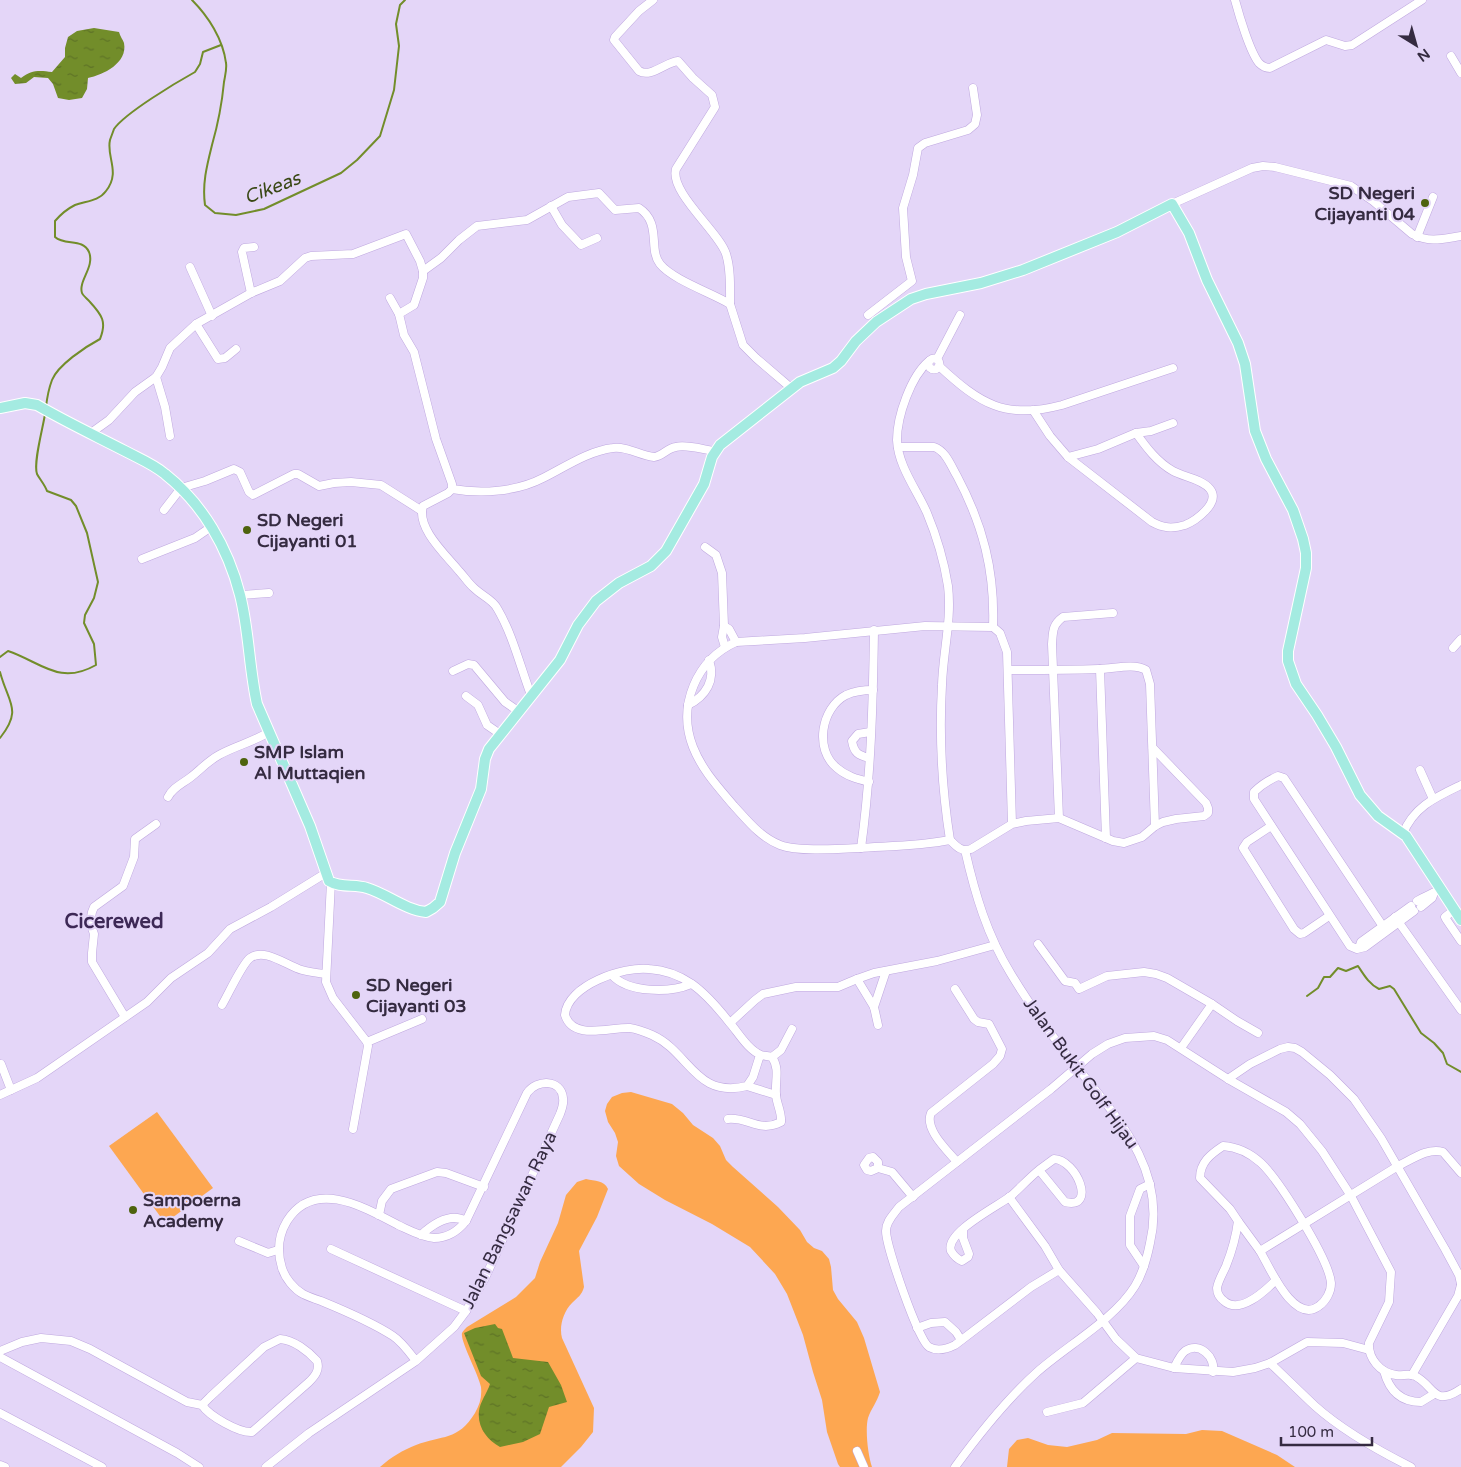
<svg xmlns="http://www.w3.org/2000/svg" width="1461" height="1467" viewBox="0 0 1461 1467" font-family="'Varela Round',sans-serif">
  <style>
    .grass { fill: #fda751 }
    .water { fill: url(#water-ripples) }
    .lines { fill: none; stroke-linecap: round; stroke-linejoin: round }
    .stream { stroke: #728d2a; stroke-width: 2 }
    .minor-casing { stroke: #bfa8df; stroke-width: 9 }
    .major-casing { stroke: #fff; stroke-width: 12 }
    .minor { stroke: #fff; stroke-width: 8 }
    .major { stroke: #a4ebe1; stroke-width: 10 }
    .poi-dot { fill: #4e630e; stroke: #e4d6f8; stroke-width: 2 }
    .labels { text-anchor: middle; stroke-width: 4; stroke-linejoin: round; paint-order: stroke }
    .poi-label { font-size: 18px; font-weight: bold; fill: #352b41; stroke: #e4d6f8; text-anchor: start }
    .street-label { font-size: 18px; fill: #352b41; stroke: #e4d6f8 }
    .water-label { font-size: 19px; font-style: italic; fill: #3a4815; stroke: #e4d6f8 }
    .quarter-label { font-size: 20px; font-weight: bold; fill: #3d2956; stroke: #e4d6f8 }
  </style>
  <defs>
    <pattern id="water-ripples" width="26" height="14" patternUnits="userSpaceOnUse" patternTransform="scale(1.25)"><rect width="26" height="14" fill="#728d2a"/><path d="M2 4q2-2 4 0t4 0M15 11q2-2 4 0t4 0" fill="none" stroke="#5e7326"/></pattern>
  </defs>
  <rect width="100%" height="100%" fill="#e4d6f8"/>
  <g class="grass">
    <path d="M631 1092 672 1104 683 1113 693 1125 713 1138 720 1146 726 1160 733 1167 778 1207 800 1230 807 1242 814 1248 822 1251 829 1259 831 1267 833 1290 838 1299 857 1322 864 1338 880 1392C877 1402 871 1409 868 1418 865 1430 868 1455 872 1467H840L838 1464 827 1432 822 1400 813 1372 803 1335 787 1294 775 1274 750 1247 712 1224 665 1200 639 1184 619 1166 616 1156 618 1142 615 1133 608 1122 605 1111 607 1104 612 1097 622 1093Z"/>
    <polygon points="157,1112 213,1188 165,1223 109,1146"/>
    <path d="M586 1179C595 1181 604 1180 608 1189L597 1217 579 1251 584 1287C582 1295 577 1298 572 1303 563 1312 559 1327 562 1338L594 1408 593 1432 581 1447 561 1467H380C391 1457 403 1450 416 1445 442 1435 458 1441 475 1413 480 1404 482 1397 481 1387 479 1375 460 1341 462 1333 463 1331 465 1329 467 1327L516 1297 535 1278 540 1262 558 1223 566 1195 577 1182Z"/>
    <polygon points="1202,1430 1222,1431 1277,1455 1295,1467 1007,1467 1009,1449 1017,1440 1028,1438 1048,1445 1067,1447 1097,1440 1112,1433 1186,1434"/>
  </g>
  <g class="water">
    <path d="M94 28 119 32C120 36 123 40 124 43 128 63 103 75 88 78L87 89 82 98 69 100 58 98 53 84 48 78 34 77 26 83 15 84 11 78 15 74 21 78C31 70 39 70 52 72L65 57V48L68 37 77 31Z"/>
    <path d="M495 1324 498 1328 502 1329 513 1358 548 1362 561 1385 567 1402 549 1407 540 1434 523 1442 500 1447C487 1440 477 1427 479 1411 480 1402 487 1393 490 1384L481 1376 464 1333 475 1328Z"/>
  </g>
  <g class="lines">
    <g class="stream">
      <path d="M192 0C208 16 223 39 226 63 227 69 225 76 224 82 222 103 218 124 212 145 207 165 202 184 205 205L215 213 236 215 264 209 341 173 357 160 380 136 394 90 399 46 396 24 400 5 405 0"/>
      <path d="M46 407C47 398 49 388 52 380 58 365 85 347 100 339 107 322 102 315 90 302 88 299 83 296 82 293 78 281 95 267 89 252 83 238 65 246 55 237V221C61 214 67 209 75 205 86 201 99 201 106 191 121 172 106 157 110 140 111 137 113 132 114 129 125 113 177 82 195 72L200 64 203 52 221 45"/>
      <path d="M0 657 8 651C41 662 59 686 96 665L94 644 84 623 85 615 94 598 98 582 87 533 76 506 71 500 47 491C45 485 39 478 37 474 33 463 43 428 45 414"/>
      <path d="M0 672C8 703 23 709 0 738"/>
      <path d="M1307 996 1318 988 1324 977H1330L1338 968 1346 971 1358 966C1364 975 1369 984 1379 989L1390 986 1394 989 1421 1033 1434 1043 1443 1053 1447 1064 1461 1072"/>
    </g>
    <g class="minor-casing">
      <g id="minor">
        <path d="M653 0 639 11 615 37 614 40 639 71C651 78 666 62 678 61L693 78 712 95 715 107 676 169C669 192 720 233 726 254 731 269 730 288 730 304"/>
        <path d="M1235 0C1239 15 1250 52 1259 63 1262 66 1266 68 1270 68L1326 40 1345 46 1352 45 1422 0"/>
        <polyline points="1451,56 1461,73"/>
        <path d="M1172 204 1252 168 1263 166 1275 167 1351 186 1373 201 1412 234C1430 243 1442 239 1461 236"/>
        <polyline points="551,206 562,225 581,245 597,238"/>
        <polyline points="1417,237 1433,197"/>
        <polyline points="190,267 212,316"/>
        <path d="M423 271 441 258 459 240 477 226 527 220 568 197 599 193 615 210 639 208C662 223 648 249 660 264 673 280 712 293 730 304L743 345 756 358 791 388"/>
        <polyline points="251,293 242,252 244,248 254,247"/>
        <polyline points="390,298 399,314"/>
        <polyline points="868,315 912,281 906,257 903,208 913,175 918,148 925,143 968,130 975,124 977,115 973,88"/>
        <polyline points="196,324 218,359 225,358 236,349"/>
        <circle cx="934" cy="364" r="5.5"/>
        <polyline points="937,359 960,315"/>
        <path d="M929 361C911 376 897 416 897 440 898 466 917 490 927 513 937 537 944 561 948 586 952 619 943 652 942 685 939 737 942 789 950 840"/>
        <path d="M939 366C980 404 1005 420 1062 405L1173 368"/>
        <polyline points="156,377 165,407 170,436"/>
        <path d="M1033 410 1050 436 1068 457 1152 522C1163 528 1172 529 1185 525 1195 521 1221 503 1210 489 1202 479 1184 477 1173 471 1157 462 1146 447 1136 433"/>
        <path d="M91 433 109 420 135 392 156 377 162 367 170 348 196 324 251 293 280 281 305 258 311 256 353 254 406 234 420 261 423 271V278L414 305 399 314 404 335 414 352 436 439 452 484V489L448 493 423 506C416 528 446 555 459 571 464 576 468 583 474 588 482 596 492 599 497 608 513 635 520 666 531 695"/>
        <path d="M898 447H934C946 451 951 466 957 476 983 525 995 571 993 627"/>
        <polyline points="1068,457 1098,449 1136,433 1151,431 1173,423"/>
        <path d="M452 489C481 494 516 492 543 478 565 467 588 451 613 448 627 446 641 456 654 457 663 456 667 448 676 447 686 444 705 450 715 451"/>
        <polyline points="164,510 181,488 205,481 234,469 240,472 249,492 253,495 294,474 298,474 319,486 334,483 351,482 381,485 422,511"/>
        <polyline points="705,547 716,555 722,573 724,626 722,637 725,647"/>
        <polyline points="142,559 195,538 211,527"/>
        <polyline points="241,595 269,593"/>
        <polyline points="724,626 729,629 736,642"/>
        <polyline points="1453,648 1461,639"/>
        <polyline points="1100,669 1106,838"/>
        <path d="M1009 670C1039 670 1069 670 1099 669 1114 669 1133 663 1146 670L1150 684 1155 826"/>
        <polyline points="453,671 468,664 474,665 505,702 518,711"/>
        <polyline points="466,696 478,705 487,725 500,734"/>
        <path d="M688 705C706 696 716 680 709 660"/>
        <path d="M869 758C858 755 854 753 852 741L858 734 870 732"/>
        <polyline points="1420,770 1433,799"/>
        <path d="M869 782C857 779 846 776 837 768 814 750 821 708 846 695 855 691 864 690 873 690"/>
        <path d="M168 797C173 787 182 784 191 777 200 770 208 761 219 755 235 746 253 742 269 732"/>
        <path d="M1059 818 1052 644C1053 632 1052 625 1063 617L1113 613"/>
        <path d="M1012 824 1007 652 1000 633 993 627 925 626 805 638 736 642C696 660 677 706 693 747 702 770 718 787 734 806 748 821 760 837 780 845 798 852 839 849 859 848 890 846 920 846 950 840 957 847 961 852 971 849L1012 824 1026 821 1059 818 1113 841 1124 843 1142 837 1155 826 1163 822 1176 819 1204 816 1208 813V808L1206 803 1153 748"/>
        <polyline points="1271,826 1247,842 1243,848 1294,929 1300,934 1304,933 1329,916"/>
        <path d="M1403 834C1413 807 1436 797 1461 785"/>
        <path d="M861 848C871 776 873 703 874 630"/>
        <polyline points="331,882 326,982 333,998 367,1042 368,1046 353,1129"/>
        <path d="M1417 901C1425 896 1432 894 1440 889"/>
        <polyline points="1421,907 1432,898 1434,893"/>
        <polyline points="1454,910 1445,917 1446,919 1461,941"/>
        <polyline points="1395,917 1461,1010"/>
        <path d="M1386 931 1284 778 1278 776C1269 780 1261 785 1254 792V799L1350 946 1357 949 1365 947 1414 911"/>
        <polyline points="1038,944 1065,981 1075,983 1079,989 1107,976 1144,972 1156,974 1167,978 1212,1004 1237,1021 1258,1033"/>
        <polyline points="1359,948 1361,942 1411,906"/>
        <path d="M612 975C628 993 670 993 691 984"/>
        <path d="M955 989 974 1019 978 1022 989 1024 1002 1049 1000 1056 993 1064 931 1113C924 1129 947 1150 957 1162"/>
        <path d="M222 1005C228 995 242 964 250 958 265 947 287 966 302 970 309 972 317 973 325 974"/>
        <polyline points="874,1007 886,971"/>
        <polyline points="125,1017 92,962 92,953 94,934 90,922 92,912 94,907 123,886 134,857 135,839 156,824"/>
        <polyline points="730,1023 755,1000 763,994 796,987 838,987 857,979"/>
        <polyline points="878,1025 874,1007 857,979 874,973 937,961 995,945"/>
        <polyline points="367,1042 422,1019"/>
        <polyline points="1181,1048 1212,1004"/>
        <polyline points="772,1057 781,1050 792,1029"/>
        <polyline points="1,1064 11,1090"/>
        <polyline points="1228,1079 1250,1064 1280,1049 1288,1047 1295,1048 1302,1052 1330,1075 1354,1099 1381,1138 1445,1249 1459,1275 1461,1284"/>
        <polyline points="747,1086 776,1095"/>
        <polyline points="0,1095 37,1078 147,1002 171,978 208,953 230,929 271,907 326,873"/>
        <path d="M728 1119C749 1117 759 1133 781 1122 782 1112 776 1103 776 1094 775 1080 780 1069 772 1057 768 1056 764 1056 761 1055 748 1050 738 1032 729 1022 718 1008 706 994 692 984 679 975 665 970 649 969 624 966 567 985 565 1015 573 1041 610 1027 630 1028 637 1029 645 1032 652 1035 690 1052 695 1099 747 1086L753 1077 760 1055"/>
        <polyline points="878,1168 878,1162 873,1157 869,1158 864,1165 867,1170 871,1171 878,1168 892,1172 913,1197"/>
        <polyline points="1009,1197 1045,1246 1059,1270 1097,1313 1116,1339 1136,1358 1174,1368 1233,1372 1255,1368 1270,1363 1307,1342 1343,1343 1369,1350"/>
        <polyline points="379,1215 382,1201 391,1189 437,1172 446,1173 484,1187"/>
        <path d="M1238 1221 1230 1209 1200 1178C1200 1162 1211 1154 1223 1146 1238 1147 1250 1153 1261 1163 1279 1180 1329 1259 1331 1283 1331 1292 1326 1301 1319 1306 1294 1325 1270 1268 1260 1251"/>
        <path d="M963 1230V1238L969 1254 968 1257 962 1261C957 1259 954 1256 951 1251 944 1233 998 1206 1011 1196 1020 1188 1029 1178 1039 1170L1065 1202C1097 1210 1077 1160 1054 1159L1039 1170"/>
        <path d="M421 1235C433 1224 450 1212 466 1221"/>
        <polyline points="239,1241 268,1253 278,1250"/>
        <polyline points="331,1249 466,1311"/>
        <polyline points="1144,1266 1130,1245 1130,1216 1140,1189 1150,1184"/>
        <path d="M1059 1270 1031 1287 955 1345C947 1349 938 1352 929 1347 918 1340 886 1246 886 1231 886 1221 894 1214 899 1207L1051 1089 1092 1054 1108 1044 1125 1038 1154 1036 1167 1040 1228 1079 1286 1112 1300 1124 1322 1151 1351 1196 1391 1272 1389 1302 1369 1343C1368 1358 1380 1373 1396 1375 1402 1376 1410 1373 1415 1376 1434 1385 1433 1408 1461 1389"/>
        <path d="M1276 1280C1265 1291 1240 1315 1224 1301 1220 1298 1217 1294 1217 1288 1218 1281 1223 1273 1226 1266 1232 1251 1236 1237 1238 1221L1260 1251 1398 1166C1411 1160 1428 1147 1443 1152L1461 1173"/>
        <polyline points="917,1328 931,1323 945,1322 956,1332 961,1340"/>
        <path d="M280 1339C294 1340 308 1351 317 1361 320 1370 315 1376 309 1382L252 1432C239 1433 209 1416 202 1405L210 1397 264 1347Z"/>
        <polyline points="0,1351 22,1342 41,1338 71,1341 90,1349 187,1402 202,1405"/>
        <polyline points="0,1357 177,1453 199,1467"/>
        <path d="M1270 1363C1285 1377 1300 1392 1315 1406 1343 1431 1377 1450 1411 1467"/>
        <path d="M1174 1368C1177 1362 1180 1355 1185 1351 1199 1341 1216 1357 1213 1372"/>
        <path d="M1384 1371C1389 1390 1400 1402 1421 1402L1434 1394"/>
        <polyline points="1412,1375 1458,1296 1461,1285"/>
        <polyline points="1047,1412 1083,1403 1136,1358"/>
        <polyline points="0,1413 102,1467"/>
        <polyline points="857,1451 864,1467"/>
        <polyline points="0,1465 5,1467"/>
        <path d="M266 1467 309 1433 416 1361 454 1327 466 1311 485 1278 560 1114C562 1109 564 1104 563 1098 561 1079 537 1079 527 1093L466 1221C458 1231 447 1238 434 1238 421 1237 409 1230 398 1225 364 1207 314 1178 287 1221 278 1236 277 1252 282 1268 285 1278 294 1289 303 1294 309 1297 315 1299 321 1301 343 1310 373 1323 393 1336 402 1342 409 1352 416 1361"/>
        <path d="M955 1467C979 1434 1006 1400 1036 1373 1066 1346 1114 1320 1135 1286 1143 1273 1147 1258 1150 1243 1168 1168 1114 1114 1071 1060 1050 1033 1029 1004 1011 974 987 935 975 894 965 850"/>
      </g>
    </g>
    <g class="major-casing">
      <path id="major" d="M0 408 25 403 37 405C66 422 96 436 125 451 138 458 153 464 165 474 203 504 228 548 240 595 249 630 249 668 257 704L310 826 329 881C340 888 355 884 367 888 387 894 405 910 426 912L433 908 440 902 455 853 481 789 485 759 489 749 560 660 578 625 596 601 619 583 651 566 666 551 704 484 712 457 720 445 800 382 833 368 841 361 856 341 876 322 911 299 926 294 981 283 1023 270 1117 232 1172 204 1189 233 1207 280 1238 343 1245 364 1255 431 1266 459 1293 510 1303 539 1306 553V568L1288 651V661L1296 684 1317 715 1336 747 1360 795 1378 816 1406 836 1461 920"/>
    </g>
    <use href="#minor" class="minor"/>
    <use href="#major" class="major"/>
  </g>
  <g class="poi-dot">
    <circle cx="1425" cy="203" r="5"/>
    <circle cx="247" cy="530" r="5"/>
    <circle cx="244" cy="762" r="5"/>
    <circle cx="356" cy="995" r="5"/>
    <circle cx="133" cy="1210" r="5"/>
  </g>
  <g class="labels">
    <g class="poi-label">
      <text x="1415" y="199" text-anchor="end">SD Negeri<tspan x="1415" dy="21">Cijayanti 04</tspan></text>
      <text x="257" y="526">SD Negeri<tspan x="257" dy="21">Cijayanti 01</tspan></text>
      <text x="254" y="758">SMP Islam<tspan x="254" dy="21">Al Muttaqien</tspan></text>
      <text x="366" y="991">SD Negeri<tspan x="366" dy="21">Cijayanti 03</tspan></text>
      <text x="143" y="1206">Sampoerna<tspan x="143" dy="21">Academy</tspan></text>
    </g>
    <g class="street-label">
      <text transform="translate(1081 1073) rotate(54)" y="6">Jalan Bukit Golf Hijau</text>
      <text transform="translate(509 1220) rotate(-64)" y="6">Jalan Bangsawan Raya</text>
    </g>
    <g class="water-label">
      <text transform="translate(272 187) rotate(-21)" y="7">Cikeas</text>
    </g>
    <g class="quarter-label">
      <text x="114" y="928">Cicerewed</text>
    </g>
  </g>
  <g transform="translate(1416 45) rotate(143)" stroke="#e4d6f8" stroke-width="4" paint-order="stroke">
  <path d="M0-4L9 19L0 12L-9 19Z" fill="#352b41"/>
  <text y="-8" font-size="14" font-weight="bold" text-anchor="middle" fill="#352b41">N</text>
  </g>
  <path d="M1281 1437v8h91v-8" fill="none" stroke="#352b41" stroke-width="2.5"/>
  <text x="1288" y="1437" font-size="15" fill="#352b41" stroke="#e4d6f8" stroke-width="4" paint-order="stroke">100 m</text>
</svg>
